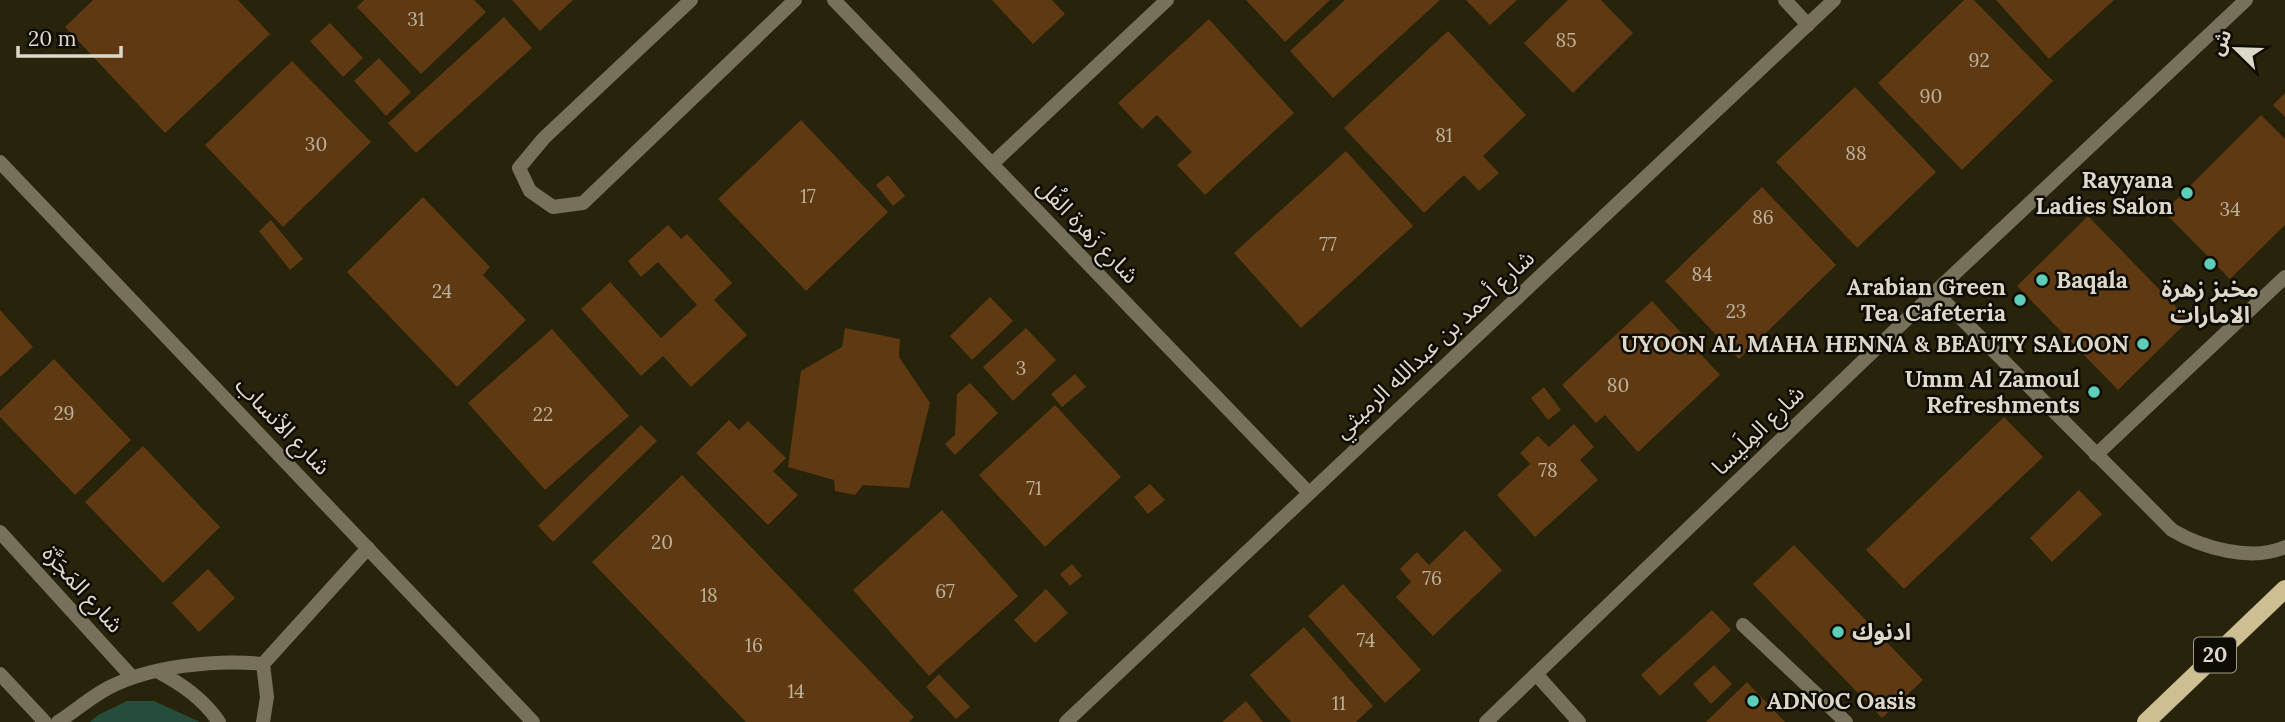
<svg xmlns="http://www.w3.org/2000/svg" width="2285" height="722" viewBox="0 0 2285 722" font-family="Lora,'Noto Sans Arabic',serif">
  <style>
    .green { fill: #264d3b }
    .building { fill: #5e3911 }
    .lines { fill: none; stroke-linecap: round; stroke-linejoin: round }
    .service { stroke: #77705a; stroke-width: 14 }
    .minor { stroke: #77705a; stroke-width: 14 }
    .primary { stroke: #cdbf91; stroke-width: 18 }
    .poi-dot { fill: #5dceb9; stroke: #0e0c04; stroke-width: 2.5 }
    .labels { text-anchor: middle; stroke-width: 5; stroke-linejoin: round; paint-order: stroke }
    .number-label { font-size: 19px; fill: #bcb19c }
    .shield { fill: #0e0c04; stroke: #9e9c8f; stroke-width: 2 }
    .shield-label { font-size: 21px; font-weight: bold; fill: #dcd9ca }
    .poi-label { font-size: 23px; font-weight: bold; fill: #dcd9ca; stroke: #0e0c04; text-anchor: end }
    .street-label { font-size: 23px; fill: #dcd9ca; stroke: #0e0c04 }
  </style>
  <rect width="100%" height="100%" fill="#28230b"/>
  <polygon class="green" points="127,701 154,701 200,722 90,722 98,715"/>
  <g class="building">
    <polygon points="93,0 238,0 270,34 165,133 65,27"/>
    <polygon points="364,0 474,0 486,12 421,74 357,7"/>
    <polygon points="512,0 573,0 540,31"/>
    <polygon points="992,0 1052,0 1065,14 1033,44"/>
    <polygon points="1246,0 1330,0 1285,42"/>
    <polygon points="1345,0 1440,0 1333,98 1290,51"/>
    <polygon points="1466,0 1517,0 1490,25"/>
    <polygon points="1568,0 1601,0 1633,33 1573,93 1524,43"/>
    <polygon points="1964,0 1974,0 2053,81 1962,170 1878,83"/>
    <polygon points="1996,0 2114,0 2049,59"/>
    <polygon points="504,17 532,48 416,153 388,123"/>
    <polygon points="1209,19 1294,113 1205,195 1177,165 1192,152 1157,115 1142,129 1118,103"/>
    <polygon points="330,23 363,58 343,77 310,41"/>
    <polygon points="1448,31 1526,115 1483,156 1499,173 1479,191 1464,175 1424,213 1344,128"/>
    <polygon points="379,58 411,92 386,116 354,81"/>
    <polygon points="292,61 371,142 283,227 205,145"/>
    <polygon points="1855,87 1936,172 1857,248 1776,162"/>
    <polygon points="2285,93 2285,117 2273,105"/>
    <polygon points="2261,115 2285,139 2285,225 2230,279 2164,212"/>
    <polygon points="801,120 888,212 806,291 718,199"/>
    <polygon points="1346,151 1413,226 1301,328 1234,253"/>
    <polygon points="888,175 905,196 893,206 876,185"/>
    <polygon points="1762,187 1836,265 1739,359 1665,281"/>
    <polygon points="423,197 490,267 483,275 526,320 457,387 347,272"/>
    <polygon points="2088,216 2189,320 2118,390 2017,286"/>
    <polygon points="271,220 303,259 290,270 259,231"/>
    <polygon points="668,225 681,239 687,234 732,283 714,300 747,335 691,387 663,356 641,376 581,309 610,282 661,338 697,305 658,262 641,277 628,261"/>
    <polygon points="990,297 1013,321 972,360 950,336"/>
    <polygon points="1652,301 1720,375 1638,452 1605,415 1596,423 1562,385"/>
    <polygon points="0,310 33,347 0,377"/>
    <polygon points="845,328 900,339 899,357 930,403 909,488 863,485 855,495 835,491 834,480 788,467 801,371 842,347"/>
    <polygon points="1026,328 1056,360 1013,401 983,367"/>
    <polygon points="552,329 629,416 545,490 468,403"/>
    <polygon points="54,359 131,440 75,495 0,417 0,411"/>
    <polygon points="1075,374 1086,387 1062,407 1051,394"/>
    <polygon points="970,383 998,413 955,455 945,444 955,435 957,394"/>
    <polygon points="1544,387 1561,410 1548,420 1531,398"/>
    <polygon points="1055,405 1121,477 1045,547 979,475"/>
    <polygon points="2004,417 2043,457 1904,589 1866,550"/>
    <polygon points="729,420 739,430 748,421 786,458 773,471 798,495 768,525 696,453"/>
    <polygon points="1574,424 1594,447 1580,460 1598,480 1535,537 1497,495 1530,464 1520,453 1538,436 1549,447"/>
    <polygon points="641,425 657,441 553,542 538,526"/>
    <polygon points="143,446 220,527 163,583 85,502"/>
    <polygon points="682,475 914,717 909,722 746,722 592,562"/>
    <polygon points="1150,484 1165,500 1148,514 1134,497"/>
    <polygon points="2079,490 2102,514 2052,562 2030,538"/>
    <polygon points="942,510 1018,596 929,676 853,590"/>
    <polygon points="1465,530 1502,570 1433,636 1396,597 1411,582 1400,569 1417,552 1429,565"/>
    <polygon points="1794,545 1923,680 1882,718 1753,584"/>
    <polygon points="1072,564 1082,576 1070,586 1060,574"/>
    <polygon points="208,569 235,598 199,632 172,603"/>
    <polygon points="1343,584 1421,670 1385,703 1308,616"/>
    <polygon points="1046,589 1068,613 1035,643 1014,620"/>
    <polygon points="1712,610 1731,630 1660,696 1641,675"/>
    <polygon points="1304,627 1373,706 1356,722 1291,722 1250,675"/>
    <polygon points="1714,665 1732,684 1711,704 1693,684"/>
    <polygon points="939,674 970,707 956,719 926,687"/>
    <polygon points="1747,682 1785,722 1706,722"/>
    <polygon points="1246,701 1263,722 1222,722"/>
  </g>
  <g class="lines">
    <g class="service">
      <polyline points="691,0 544,138 519,168 530,191 553,207 583,203 795,0"/>
      <polyline points="992,164 1167,0"/>
      <polyline points="0,532 132,677"/>
      <polyline points="1743,625 1846,722"/>
      <polyline points="0,674 45,722"/>
    </g>
    <g class="minor">
      <polyline points="834,0 1309,493"/>
      <polyline points="1785,0 1808,25"/>
      <polyline points="0,162 533,722"/>
      <path d="M1935 292 2172 530C2202 548 2252 562 2285 547"/>
      <polyline points="2096,455 2285,277"/>
      <path d="M159 672C183 685 203 699 219 722"/>
      <polyline points="1536,674 1579,722"/>
      <path d="M58 722C75 711 91 697 108 688 150 666 217 659 263 664"/>
      <polyline points="263,722 267,697 263,664 368,548"/>
      <polyline points="1066,722 1834,0"/>
      <polyline points="1486,722 1935,292 2246,0"/>
    </g>
    <polyline class="primary" points="2146,722 2285,589"/>
  </g>
  <g class="poi-dot">
    <circle cx="2187" cy="193" r="7"/>
    <circle cx="2210" cy="264" r="7"/>
    <circle cx="2042" cy="280" r="7"/>
    <circle cx="2020" cy="300" r="7"/>
    <circle cx="2143" cy="344" r="7"/>
    <circle cx="2094" cy="392" r="7"/>
    <circle cx="1838" cy="632" r="7"/>
    <circle cx="1753" cy="701" r="7"/>
  </g>
  <g class="labels">
    <g class="number-label">
      <text x="416" y="26">31</text>
      <text x="1566" y="47">85</text>
      <text x="1979" y="67">92</text>
      <text x="1931" y="103">90</text>
      <text x="1444" y="142">81</text>
      <text x="316" y="151">30</text>
      <text x="1856" y="160">88</text>
      <text x="808" y="203">17</text>
      <text x="2230" y="216">34</text>
      <text x="1763" y="224">86</text>
      <text x="1328" y="251">77</text>
      <text x="1702" y="281">84</text>
      <text x="442" y="298">24</text>
      <text x="1736" y="318">23</text>
      <text x="1021" y="375">3</text>
      <text x="1618" y="392">80</text>
      <text x="64" y="420">29</text>
      <text x="543" y="421">22</text>
      <text x="1548" y="477">78</text>
      <text x="1034" y="495">71</text>
      <text x="662" y="549">20</text>
      <text x="1432" y="585">76</text>
      <text x="945" y="598">67</text>
      <text x="709" y="602">18</text>
      <text x="1366" y="647">74</text>
      <text x="754" y="652">16</text>
      <text x="796" y="698">14</text>
      <text x="1339" y="710">11</text>
    </g>
    <rect class="shield" x="2194" y="637.5" width="42" height="35" rx="5"/>
    <g class="shield-label">
      <text x="2215" y="662">20</text>
    </g>
    <g class="poi-label">
      <text x="2173" y="188">Rayyana<tspan x="2173" dy="26">Ladies Salon</tspan></text>
      <text x="2056" y="288" text-anchor="start">Baqala</text>
      <text x="2006" y="295">Arabian Green<tspan x="2006" dy="26">Tea Cafeteria</tspan></text>
      <text x="2210" y="297" text-anchor="middle">مخبز زهرة<tspan x="2210" dy="26">الامارات</tspan></text>
      <text x="2129" y="352">UYOON AL MAHA HENNA &amp; BEAUTY SALOON</text>
      <text x="2080" y="387">Umm Al Zamoul<tspan x="2080" dy="26">Refreshments</tspan></text>
      <text x="1852" y="640" text-anchor="start">ادنوك</text>
      <text x="1767" y="709" text-anchor="start">ADNOC Oasis</text>
    </g>
    <g class="street-label">
      <text transform="translate(1088 231) rotate(46)" y="8">شارع زَهرة الفُل</text>
      <text transform="translate(1434 344) rotate(-43)" y="8">شارع أحمد بن عبدالله الرميثي</text>
      <text transform="translate(283 426) rotate(46)" y="8">شارع الأنساب</text>
      <text transform="translate(1758 430) rotate(-44)" y="8">شارع المِلَيسا</text>
      <text transform="translate(83 589) rotate(48)" y="8">شارع المَجَرَّة</text>
    </g>
  </g>
  <g transform="translate(2236 49) rotate(293)" stroke="#0e0c04" stroke-width="5" paint-order="stroke">
  <path d="M0-5L12 26L0 18L-12 26Z" fill="#dcd9ca"/>
  <text y="-10" font-size="19" font-weight="bold" text-anchor="middle" fill="#dcd9ca">ش</text>
  </g>
  <path d="M18 46v10h103v-10" fill="none" stroke="#dcd9ca" stroke-width="3.5"/>
  <text x="28" y="46" font-size="21" fill="#dcd9ca" stroke="#0e0c04" stroke-width="5" paint-order="stroke">20 m</text>
</svg>
